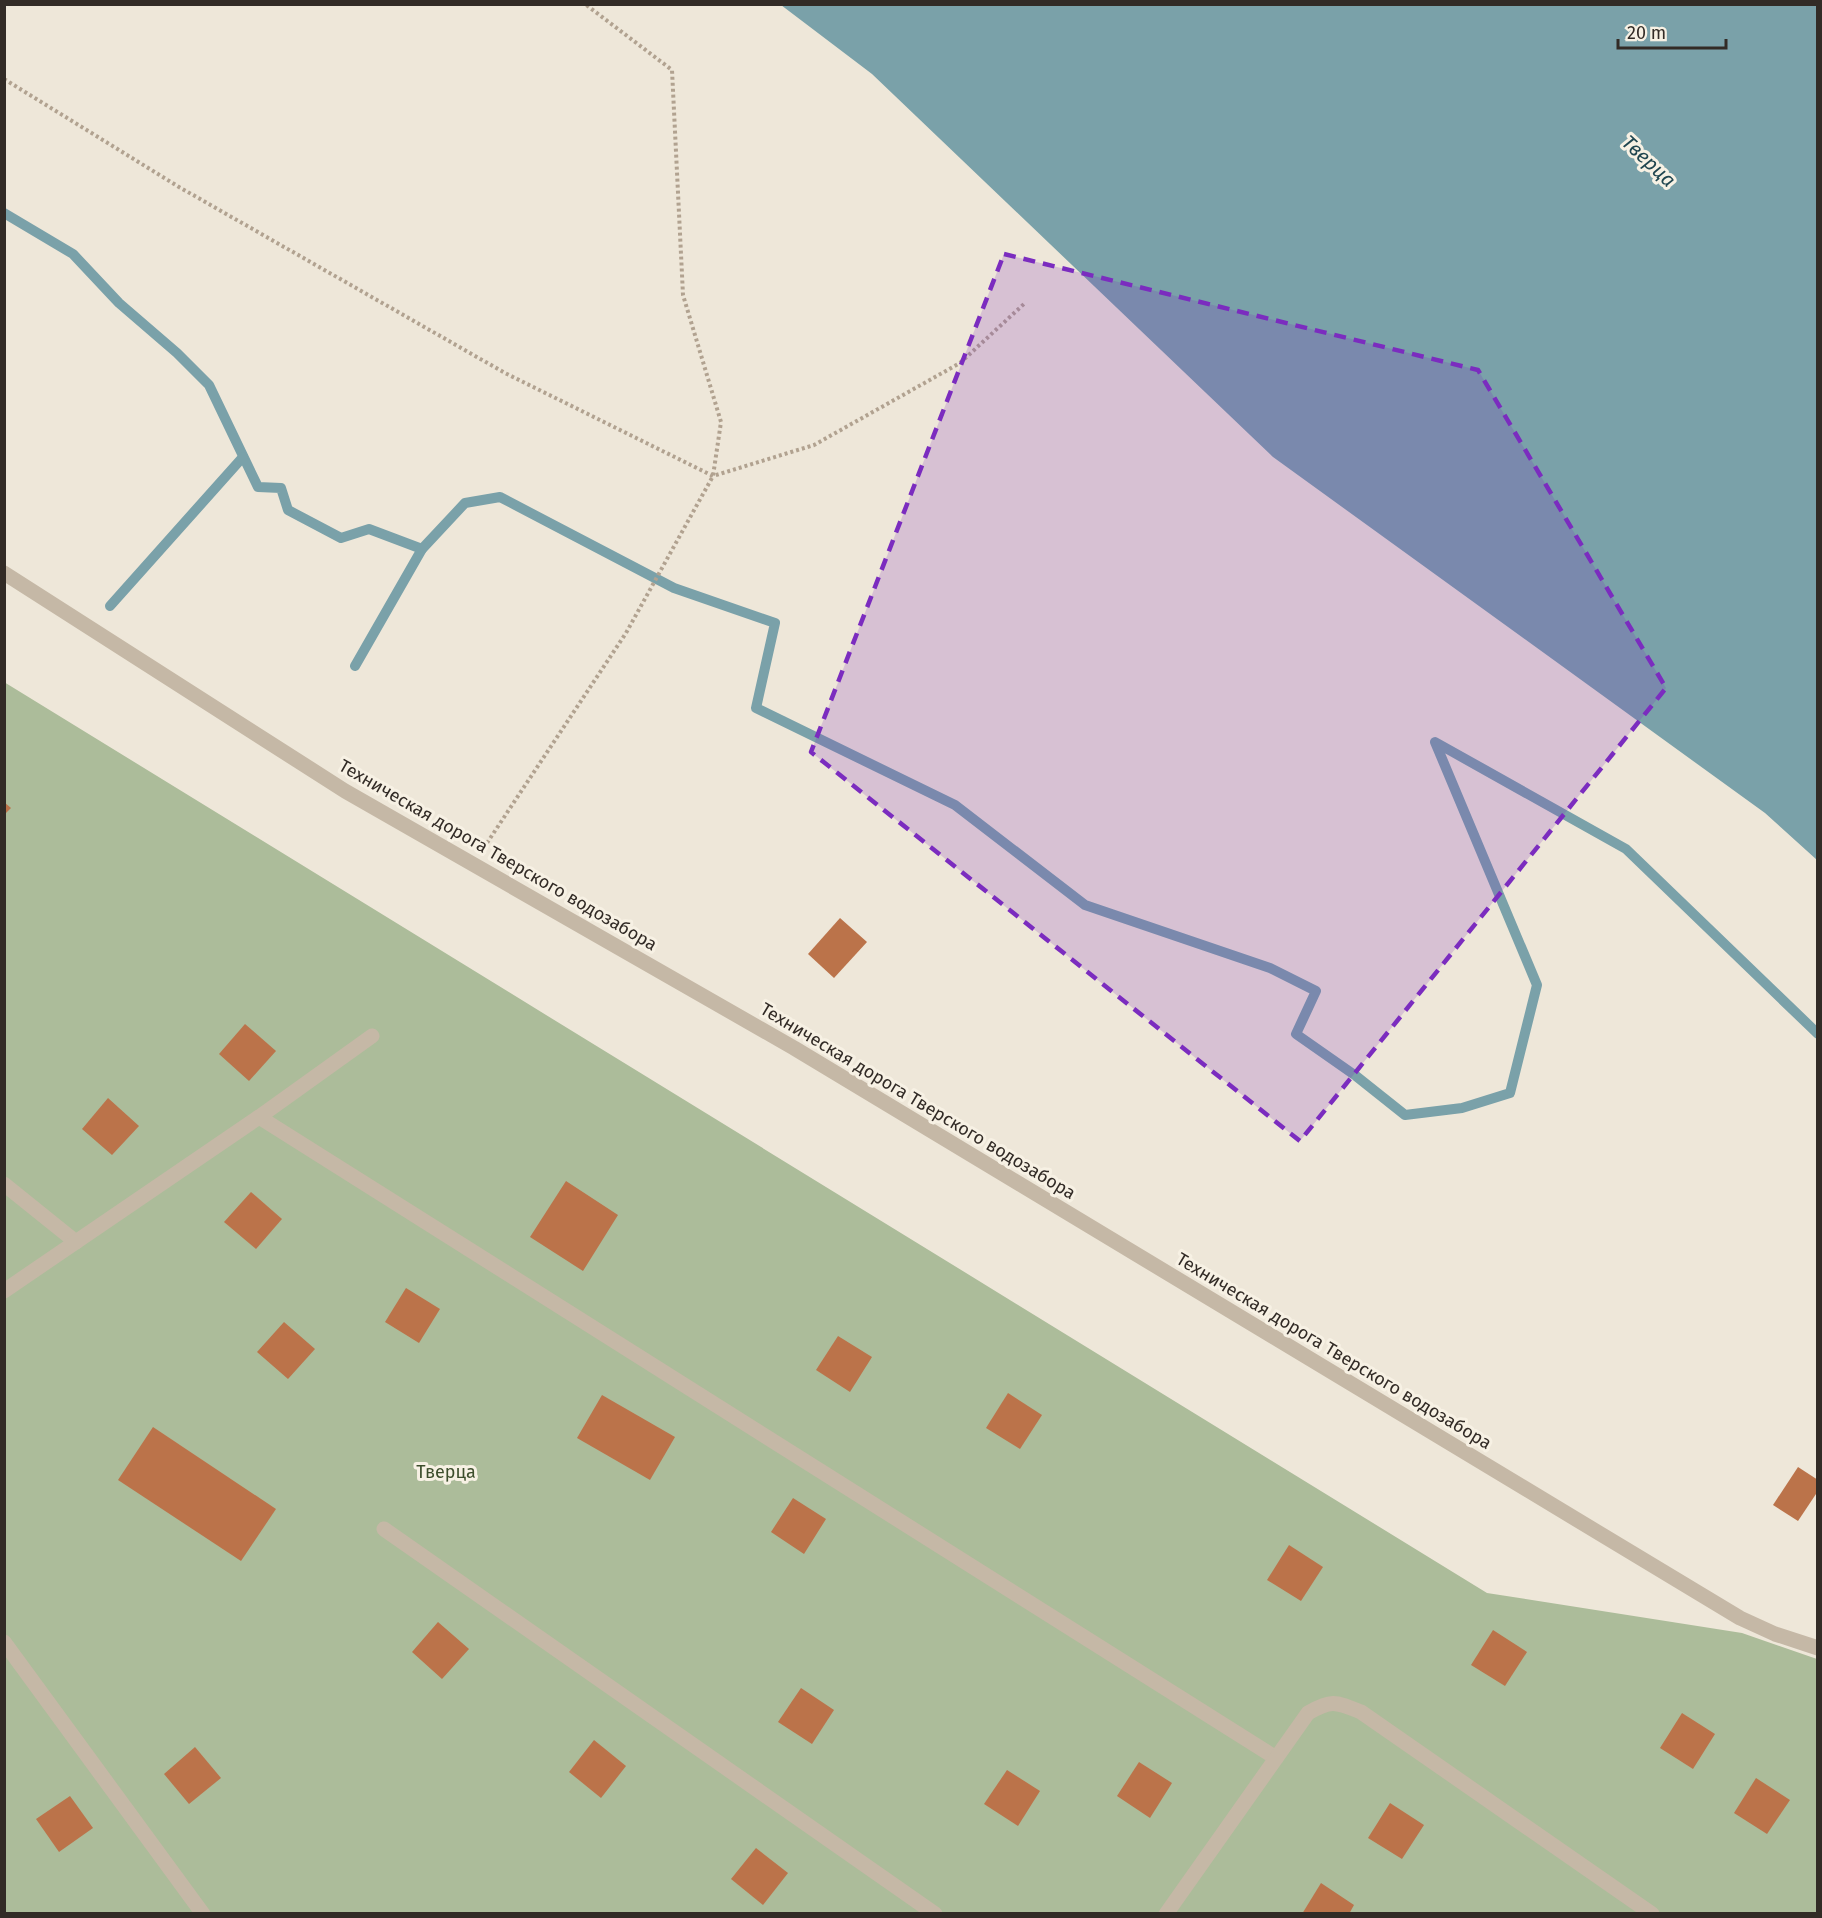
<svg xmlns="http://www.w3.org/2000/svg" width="1822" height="1918" viewBox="0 0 1822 1918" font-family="'Fira Sans',sans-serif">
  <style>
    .green { fill: #acbc9a }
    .water { fill: #7aa1a9 }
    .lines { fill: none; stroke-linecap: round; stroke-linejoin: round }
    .stream { stroke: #7aa1a9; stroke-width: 10 }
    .building { fill: #bb734a }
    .path { stroke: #b1a290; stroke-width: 4; stroke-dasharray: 3 3; stroke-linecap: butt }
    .minor { stroke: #c5b8a6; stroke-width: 15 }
    .marked { fill: #7b2cbf; fill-opacity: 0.2; stroke: #7b2cbf; stroke-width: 4.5; stroke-dasharray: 12 8; stroke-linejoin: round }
    .labels { text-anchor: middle; stroke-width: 6; stroke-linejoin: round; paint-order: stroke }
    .street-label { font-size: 18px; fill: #322b26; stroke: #f7f1e4 }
    .park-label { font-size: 18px; fill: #3d4e2c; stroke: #f7f1e4 }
    .water-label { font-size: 20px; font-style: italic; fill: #204650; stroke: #f7f1e4 }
  </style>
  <rect width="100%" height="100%" fill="#eee7d9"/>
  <polygon class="green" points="4,682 1487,1593 1742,1633 1817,1659 1817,1913 5,1913"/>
  <polygon class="water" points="781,5 1817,5 1817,860 1765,813 1273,457 872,74"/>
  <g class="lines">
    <g class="stream">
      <polyline points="4,213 73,254 119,303 177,353 209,385 258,487 281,488 288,510 341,538 369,529 422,549"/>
      <polyline points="110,606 243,457"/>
      <polyline points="355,666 422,549 465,503 500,497 674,588 775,623 756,708 955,805 1085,905 1270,968 1316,991 1296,1034 1356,1076 1405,1115 1462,1108 1510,1093 1537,985 1435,742 1626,849 1818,1034"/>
    </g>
  </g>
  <g class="building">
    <polygon points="4,802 11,808 4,815"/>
    <polygon points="840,918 867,942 834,978 808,954"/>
    <polygon points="245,1024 276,1051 249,1081 219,1054"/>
    <polygon points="108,1098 139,1126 112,1155 82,1129"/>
    <polygon points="566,1181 618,1215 583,1271 530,1237"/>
    <polygon points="251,1192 282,1219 256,1249 224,1222"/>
    <polygon points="406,1288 440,1309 419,1343 385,1322"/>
    <polygon points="284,1322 315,1349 288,1379 257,1352"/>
    <polygon points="838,1336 872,1357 850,1392 816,1370"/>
    <polygon points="1008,1393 1042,1415 1020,1449 986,1428"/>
    <polygon points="602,1395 675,1437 650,1480 577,1438"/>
    <polygon points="153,1427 276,1509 241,1561 118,1480"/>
    <polygon points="1798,1467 1818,1480 1818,1491 1798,1521 1773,1505"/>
    <polygon points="793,1498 826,1519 804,1554 771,1532"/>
    <polygon points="1289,1545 1323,1567 1301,1601 1267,1580"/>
    <polygon points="438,1622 469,1649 442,1679 412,1652"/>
    <polygon points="1493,1630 1527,1652 1505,1686 1471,1665"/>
    <polygon points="801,1688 834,1710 812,1744 778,1722"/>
    <polygon points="1682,1713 1715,1734 1693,1769 1660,1748"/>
    <polygon points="594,1740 626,1766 601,1798 569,1772"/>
    <polygon points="195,1747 221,1778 189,1804 164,1774"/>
    <polygon points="1139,1762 1172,1783 1150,1818 1117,1796"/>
    <polygon points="1007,1770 1040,1791 1018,1826 984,1804"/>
    <polygon points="1756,1778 1790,1800 1767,1834 1734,1813"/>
    <polygon points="70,1796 93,1828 59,1852 36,1819"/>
    <polygon points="1390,1803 1424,1825 1402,1859 1368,1838"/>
    <polygon points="756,1848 788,1873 763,1905 731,1879"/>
    <polygon points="1321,1883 1354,1905 1349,1914 1302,1914"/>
  </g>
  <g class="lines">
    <g class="path">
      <polyline points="4,79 179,187 505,373 713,476 814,445 960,363 1025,303"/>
      <polyline points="487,843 626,633 713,476 721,422 683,295 672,70 585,4"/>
    </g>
    <g class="minor">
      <polyline points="4,573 345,791 794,1048 1740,1618 1775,1634 1818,1648"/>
      <polyline points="259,1117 1276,1758"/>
      <polyline points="4,1184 76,1242"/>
      <polyline points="4,1291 259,1117 372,1036"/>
      <polyline points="384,1529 935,1914"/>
      <polyline points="4,1642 203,1914"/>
      <path d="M1166 1914 1308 1713C1332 1699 1336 1702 1361 1712L1652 1914"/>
    </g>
  </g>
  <path class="marked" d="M1004 254 1478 370 1666 688 1300 1141 811 752Z"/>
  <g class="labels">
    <g class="street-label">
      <text transform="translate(498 855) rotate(30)" y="6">Техническая дорога Тверского водозабора</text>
      <text transform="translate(918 1101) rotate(31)" y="6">Техническая дорога Тверского водозабора</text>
      <text transform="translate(1334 1351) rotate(31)" y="6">Техническая дорога Тверского водозабора</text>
    </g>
    <g class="park-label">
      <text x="446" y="1478">Тверца</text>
    </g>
    <g class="water-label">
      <text transform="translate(1649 161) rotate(43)" y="7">Тверца</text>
    </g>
  </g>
  <rect width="1822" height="1918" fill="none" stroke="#322b26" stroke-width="12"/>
  <path d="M1618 39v9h108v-9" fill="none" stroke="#322b26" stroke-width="3"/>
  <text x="1627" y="39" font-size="18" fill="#322b26" stroke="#f7f1e4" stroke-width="4.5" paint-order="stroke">20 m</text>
</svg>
